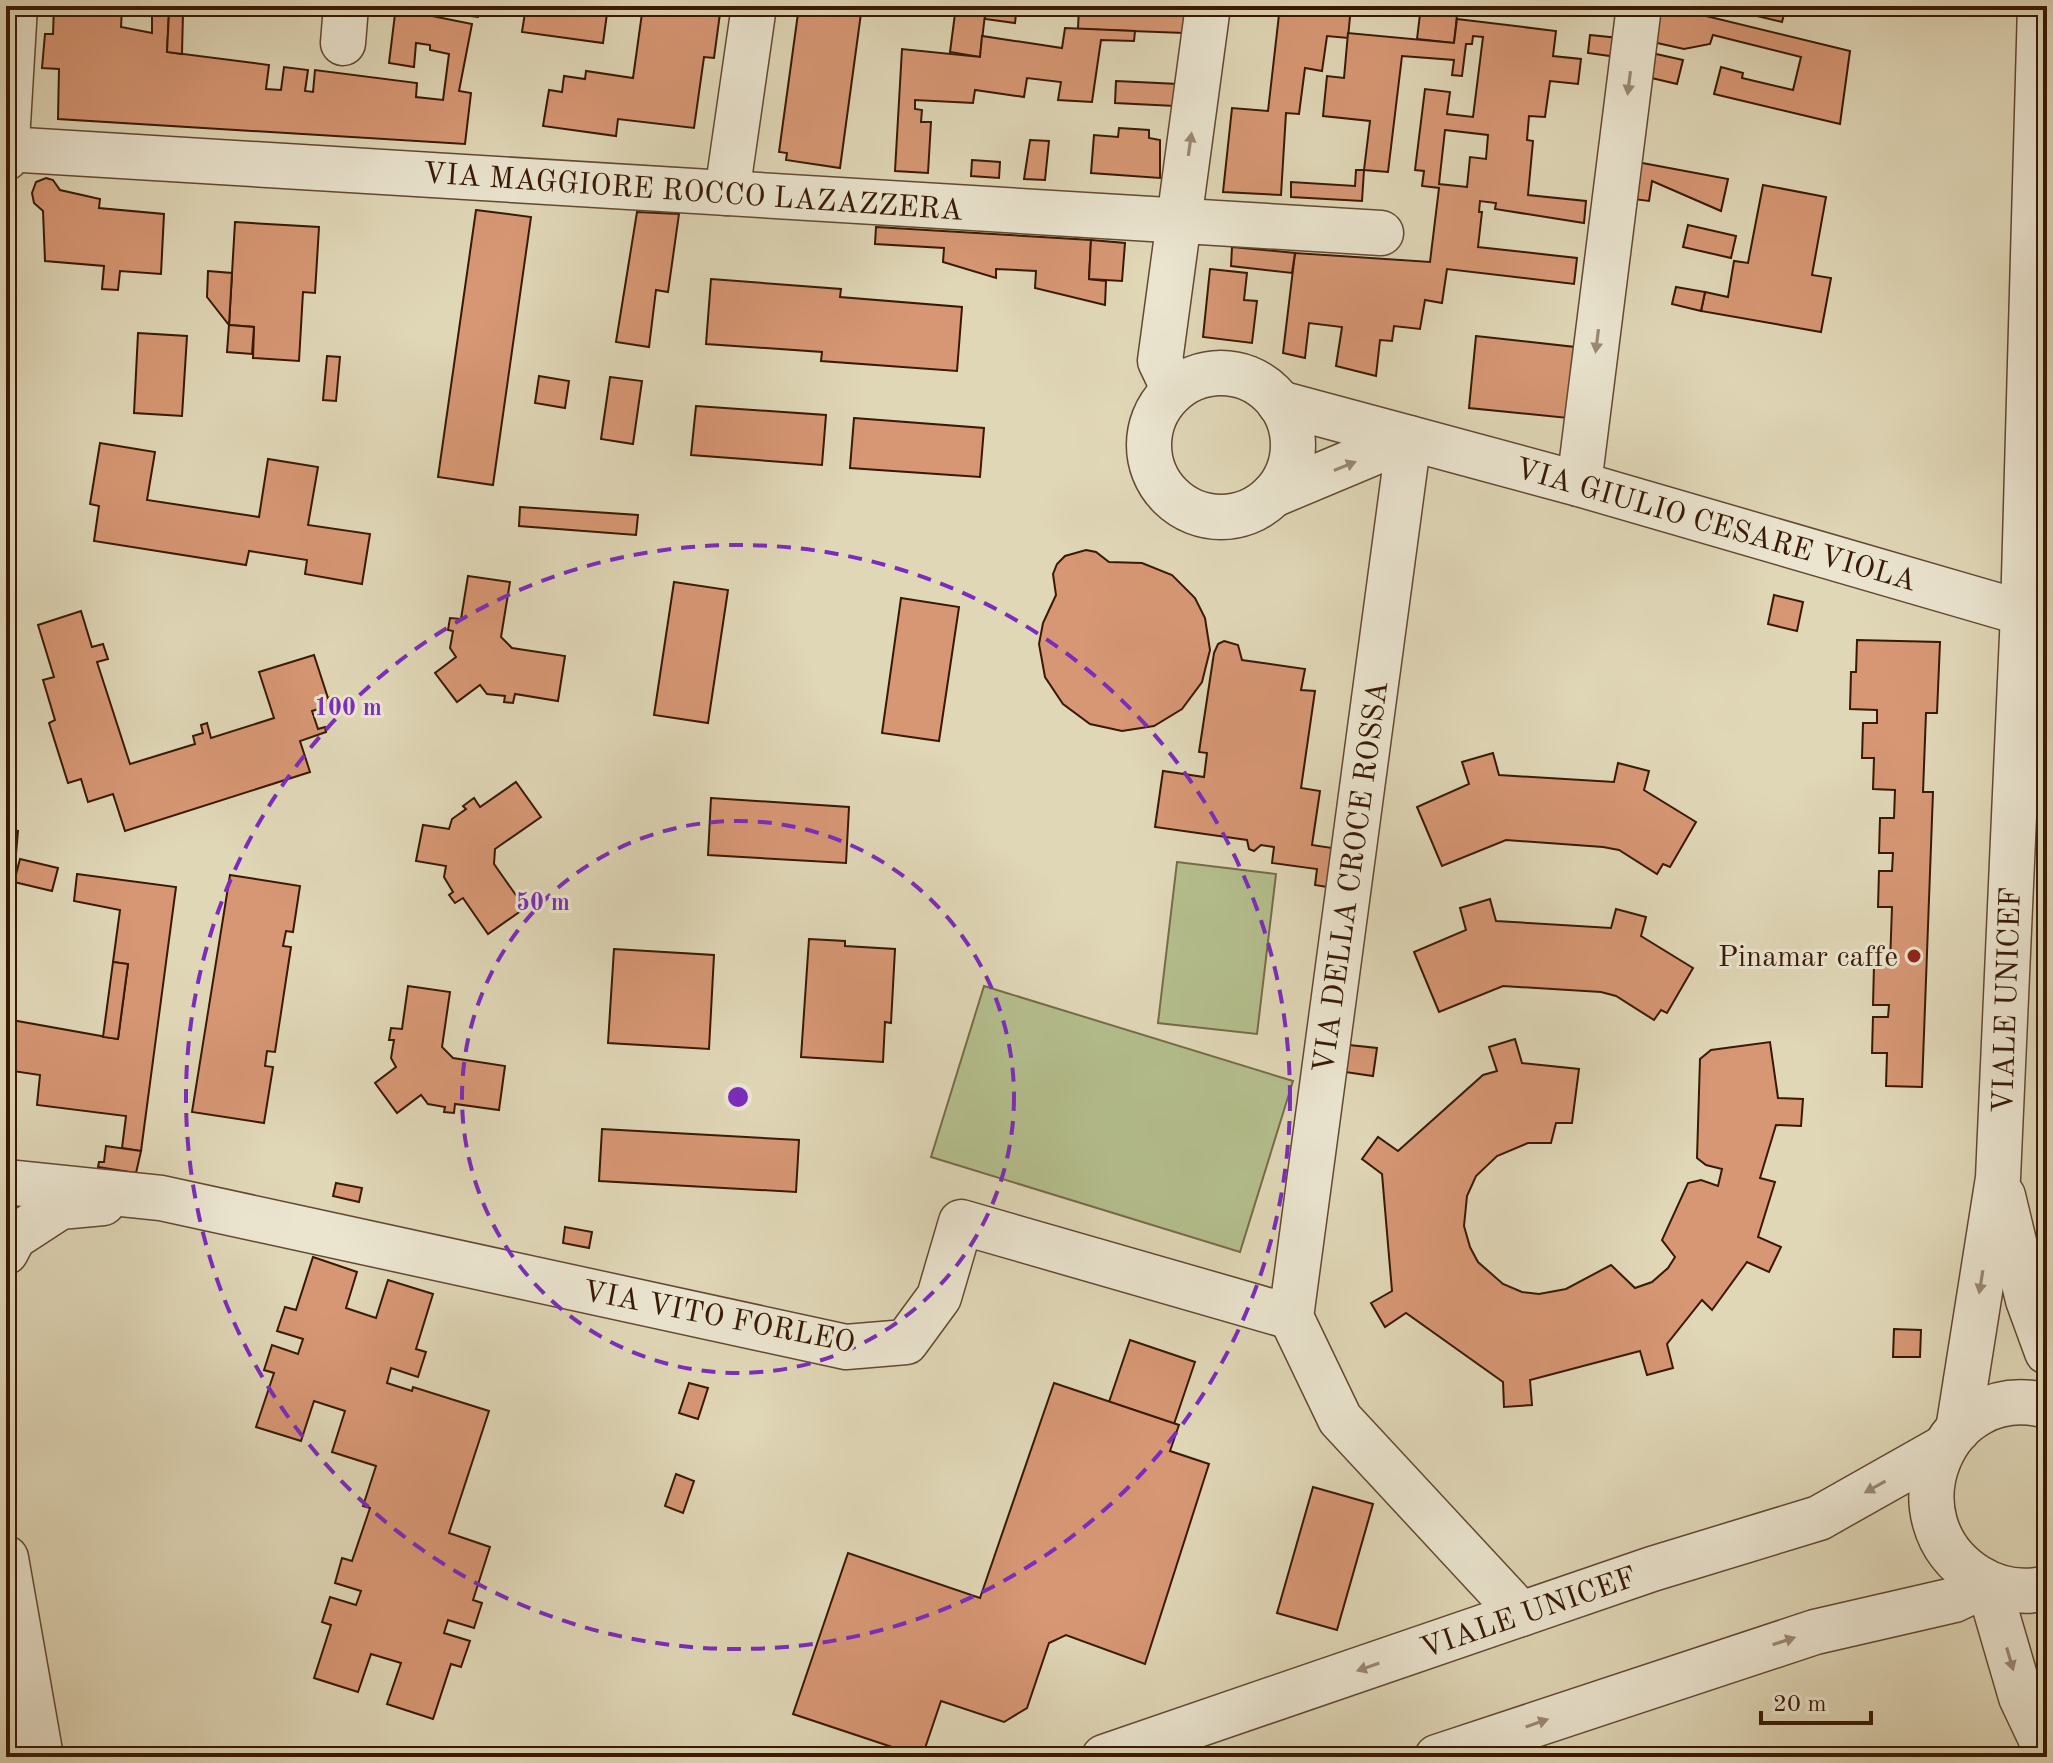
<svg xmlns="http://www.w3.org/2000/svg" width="2053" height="1763" viewBox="0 0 2053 1763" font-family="'Old Standard TT',serif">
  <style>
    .park { fill: #b4be8d; stroke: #766c48; stroke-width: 2 }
    .building { fill: #d79774; stroke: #391904; stroke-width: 2; fill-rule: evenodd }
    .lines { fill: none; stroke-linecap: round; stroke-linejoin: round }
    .minor-casing { stroke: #634831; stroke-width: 47 }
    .minor { stroke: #ebe5d0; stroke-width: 44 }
    .oneway { fill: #9b8974 }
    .ring { fill: none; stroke: #7b2cbf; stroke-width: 4; stroke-dasharray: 14 10 }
    .poi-dot { fill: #8f2418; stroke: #ebe5d0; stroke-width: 3 }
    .labels { text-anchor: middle; stroke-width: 6; stroke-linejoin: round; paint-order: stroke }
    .street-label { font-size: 30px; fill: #391904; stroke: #ebe5d0 }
    .poi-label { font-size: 30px; fill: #391904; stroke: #ebe5d0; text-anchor: end }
    .centre { fill: #7b2cbf; stroke: #ebe5d0; stroke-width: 4 }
    .ring-label { font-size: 24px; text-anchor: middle; font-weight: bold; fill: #7b2cbf; stroke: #ebe5d0; stroke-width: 6; stroke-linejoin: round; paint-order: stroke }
  </style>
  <rect width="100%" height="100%" fill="#e0d7b7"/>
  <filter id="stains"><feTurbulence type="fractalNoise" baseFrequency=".0025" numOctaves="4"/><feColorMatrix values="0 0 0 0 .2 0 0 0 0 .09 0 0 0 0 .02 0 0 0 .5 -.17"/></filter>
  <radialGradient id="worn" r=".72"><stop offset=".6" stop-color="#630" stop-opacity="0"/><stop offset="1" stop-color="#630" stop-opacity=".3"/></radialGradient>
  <g class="park">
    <polygon points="1177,862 1276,874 1257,1034 1158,1023"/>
    <polygon points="984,986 1293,1081 1240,1252 931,1157"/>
  </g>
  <g class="building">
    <polygon points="54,6 122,8 121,27 152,33 152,10 169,12 167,52 269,65 266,89 281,90 284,67 308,70 305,91 313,92 315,70 417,83 416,97 443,100 449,54 430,50 430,45 416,43 414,67 389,63 396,6 418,6 417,13 472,24 459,91 471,93 465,144 58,119 59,69 42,68 45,34 53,34"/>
    <polygon points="429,6 480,6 478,17 429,11"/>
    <polygon points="526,6 608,6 603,43 522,32"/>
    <polygon points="643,6 721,6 714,58 704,57 694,128 618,119 616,136 543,126 549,90 562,92 564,76 585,79 586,71 633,78"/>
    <polygon points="799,6 862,6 840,168 786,160 787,153 779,152"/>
    <polygon points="956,6 986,6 980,57 950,52"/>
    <polygon points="986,6 1017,6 1015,23 985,19"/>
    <polygon points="1079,6 1187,6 1184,33 1078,29"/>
    <polygon points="1280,6 1351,6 1348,38 1327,36 1322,71 1305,68 1299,114 1286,113 1281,195 1223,192 1232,108 1268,111"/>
    <polygon points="1421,6 1458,6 1454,43 1417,39"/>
    <polygon points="1572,6 1590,6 1590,11 1572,10"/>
    <polygon points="1653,6 1665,6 1850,51 1840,124 1714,94 1721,67 1743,73 1742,78 1793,90 1801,57 1713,35 1710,44 1684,49 1648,41"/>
    <polygon points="1715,6 1786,6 1782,22"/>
    <polygon points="169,12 183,13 182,54 167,52"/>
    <path d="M1457 19 1556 31 1553 56 1581 59 1578 84 1550 81 1545 117 1529 116 1527 140 1533 141 1528 195 1586 201 1584 223 1495 209 1496 203 1480 201 1479 212H1482L1478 247 1577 258 1574 284 1447 269 1442 303 1425 300 1420 329 1394 326 1392 341 1380 340 1376 376 1336 366 1342 327 1309 323 1305 358 1283 353 1295 253 1430 262 1439 188 1422 186 1424 171 1415 170 1425 89 1450 92 1447 114 1473 117 1483 37 1473 36 1472 44H1466L1462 76 1452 75 1454 60 1402 56 1388 172 1364 170 1370 121 1323 116 1327 76 1344 78 1348 33 1454 43ZM1445 130 1488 135 1486 159 1470 157 1467 187 1439 184Z"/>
    <polygon points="1065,28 1135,31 1134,41 1101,40 1092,102 1058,100 1061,82 1027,78 1024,97 975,90 973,103 915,100 915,109 922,110 921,122 931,122 928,173 895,171 902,49 980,57 982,36 1062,48"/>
    <polygon points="1590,35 1619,38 1617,57 1588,53"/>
    <polygon points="1647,52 1683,60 1677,84 1643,76"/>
    <polygon points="1116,81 1178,84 1175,106 1115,103"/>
    <polygon points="1119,128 1149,130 1149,138 1160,140 1160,178 1091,173 1094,135 1118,137"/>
    <polygon points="1030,140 1049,141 1045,180 1024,179"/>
    <polygon points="972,160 1000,162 999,178 971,176"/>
    <polygon points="1637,162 1728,179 1721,211 1652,181 1649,201 1633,199"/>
    <polygon points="1356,170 1364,170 1362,201 1291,197 1291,182 1355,186"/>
    <polygon points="46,178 53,180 60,190 100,199 99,208 164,214 161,274 120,271 118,290 102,289 104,266 45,261 43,211 34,203 32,193 36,182"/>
    <polygon points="1763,185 1826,197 1812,275 1831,278 1821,332 1701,311 1705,292 1728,297 1734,261 1748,263"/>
    <polygon points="476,210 531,217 493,485 438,477"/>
    <polygon points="637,212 679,214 668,292 656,290 649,347 616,342"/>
    <polygon points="235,222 319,227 315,293 303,292 299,361 253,358 254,327 229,325"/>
    <polygon points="1688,225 1736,236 1731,258 1683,247"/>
    <polygon points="876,227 1091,240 1089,279 1106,281 1105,305 1035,288 1036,271 996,269 996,278 943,262 944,248 875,244"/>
    <polygon points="1091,240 1125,243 1122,281 1089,279"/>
    <polygon points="1232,247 1295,253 1292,273 1231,266"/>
    <polygon points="1210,269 1247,273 1244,300 1257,301 1252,343 1203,337"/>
    <polygon points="208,271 232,273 229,325 207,297"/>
    <polygon points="711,279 841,289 840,297 962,307 957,371 821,361 822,352 706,344"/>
    <polygon points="1676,287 1705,292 1701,311 1672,304"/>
    <polygon points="229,325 254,327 252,354 227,352"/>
    <polygon points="138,333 187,336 182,416 134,413"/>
    <polygon points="1476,336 1575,347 1568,418 1469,408"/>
    <polygon points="327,356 340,357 336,401 323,400"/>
    <polygon points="539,376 569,381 565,408 535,403"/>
    <polygon points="610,377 642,381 633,444 601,439"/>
    <polygon points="696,406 826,415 822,465 691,455"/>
    <polygon points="854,418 984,428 980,477 850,468"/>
    <polygon points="100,443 155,452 147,500 259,517 268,459 318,467 308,525 370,534 362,584 305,574 307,560 249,551 246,565 94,541 99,506 90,504"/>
    <polygon points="520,507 638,515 636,535 519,526"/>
    <polygon points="1086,550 1096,552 1109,562 1142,563 1172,575 1195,598 1205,618 1210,650 1202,682 1182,709 1154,726 1122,731 1090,724 1063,704 1045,677 1039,644 1043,623 1056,595 1053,574 1057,564 1065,556"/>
    <polygon points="468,576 510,582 501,637 512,648 565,656 558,701 515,694 513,703 504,702 505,696 487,694 480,685 457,702 435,673 456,657 450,648 453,631 448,630 450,618 461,619"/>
    <polygon points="674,582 728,590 708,723 654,715"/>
    <polygon points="1774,595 1803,602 1797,631 1768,624"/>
    <polygon points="901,598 959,607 939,741 882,733"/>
    <polygon points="81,611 92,647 103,644 108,659 97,662 130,764 195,744 193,736 203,733 201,725 207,723 211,738 274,718 259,672 314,655 328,698 335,696 338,703 312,711 318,729 325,727 326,732 300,741 310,772 125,831 113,794 88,802 81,779 68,783 49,723 55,720 43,680 54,677 38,625"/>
    <polygon points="1857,640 1940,642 1937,713 1926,713 1923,792 1933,792 1922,1087 1886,1086 1887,1053 1872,1053 1873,1017 1888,1017 1889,1005 1873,1005 1874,965 1890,964 1892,907 1878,907 1879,871 1892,871 1893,853 1879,853 1880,818 1894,818 1895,790 1873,789 1874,758 1862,758 1863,723 1877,723 1877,710 1850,709 1851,672 1856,672"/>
    <polygon points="1224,641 1238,645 1242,660 1305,669 1301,690 1315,691 1301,788 1320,791 1312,845 1345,850 1339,889 1315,885 1317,869 1272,863 1274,847 1261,845 1254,851 1249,849 1247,840 1155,827 1163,771 1204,777 1207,753 1199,752 1214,653 1218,644"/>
    <polygon points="1493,753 1499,775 1614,782 1618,763 1649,771 1644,790 1696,822 1670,867 1663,864 1657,874 1619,850 1603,847 1506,840 1442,866 1417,807 1469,784 1462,762"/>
    <polygon points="516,782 541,817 495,849 494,864 525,908 488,934 463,898 455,903 449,895 453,892 444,877 446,866 416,861 423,825 449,829 452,819 466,809 463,806 474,798 480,807"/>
    <polygon points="711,798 849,807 846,863 708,855"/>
    <polygon points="6,830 18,831 16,854 6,853"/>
    <polygon points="20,859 58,868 52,891 14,882"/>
    <polygon points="77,874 176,887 141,1151 122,1148 126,1116 37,1105 40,1075 6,1070 6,1019 118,1039 128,964 113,962 120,910 74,901"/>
    <polygon points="230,875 300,886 293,932 286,931 283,946 291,947 275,1052 267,1051 265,1066 273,1067 264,1123 192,1112"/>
    <polygon points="1490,899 1496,921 1611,928 1616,909 1646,917 1641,936 1693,968 1667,1013 1661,1010 1654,1020 1616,996 1601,992 1503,986 1439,1012 1414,952 1466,930 1460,908"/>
    <polygon points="809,939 845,941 845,946 895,949 891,1023 885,1022 883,1062 801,1057"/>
    <polygon points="614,949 714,955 709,1049 608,1043"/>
    <polygon points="113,962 128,964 118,1039 103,1037"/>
    <polygon points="408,986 450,992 442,1047 453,1058 505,1066 499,1110 455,1104 454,1113 444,1112 445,1107 428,1104 421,1095 397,1113 375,1083 396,1067 391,1058 394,1040 389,1040 391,1028 402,1029"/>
    <polygon points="1515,1039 1522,1063 1579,1069 1572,1123 1556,1123 1551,1143 1528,1143 1497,1156 1476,1176 1467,1196 1464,1226 1470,1247 1478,1262 1503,1284 1522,1292 1539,1294 1566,1289 1611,1265 1635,1288 1652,1282 1668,1268 1675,1257 1662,1240 1688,1183 1701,1180 1718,1186 1722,1169 1706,1165 1697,1158 1700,1059 1711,1050 1770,1042 1778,1098 1803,1099 1801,1126 1776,1125 1760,1178 1775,1182 1758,1237 1781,1247 1769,1272 1747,1262 1712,1310 1702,1300 1667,1344 1673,1368 1647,1375 1640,1351 1530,1380 1532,1405 1504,1407 1503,1382 1406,1313 1385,1327 1371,1303 1392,1291 1382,1174 1362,1159 1378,1137 1398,1151 1483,1075 1497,1071 1489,1047"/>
    <polygon points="1349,1045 1377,1048 1373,1076 1345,1072"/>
    <polygon points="602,1129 799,1140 796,1192 599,1181"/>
    <polygon points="106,1146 141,1151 136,1173 98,1167 99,1162 104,1162"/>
    <polygon points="336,1183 362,1188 359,1202 333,1196"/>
    <polygon points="565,1227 592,1232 589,1248 563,1243"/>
    <polygon points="313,1257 357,1272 346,1308 376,1318 388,1280 433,1294 416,1349 426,1352 418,1377 391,1368 387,1383 412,1391 413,1387 489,1411 449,1533 490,1547 473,1600 482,1603 474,1628 448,1620 444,1633 470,1641 461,1667 451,1664 433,1719 387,1704 401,1663 371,1654 358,1692 314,1678 331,1625 322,1622 330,1597 356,1605 361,1591 335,1583 342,1558 352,1561 370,1508 363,1506 376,1466 332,1452 345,1411 314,1401 301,1441 256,1427 274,1373 264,1370 272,1345 298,1354 303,1339 277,1331 285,1307 296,1310"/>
    <polygon points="1894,1329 1921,1330 1920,1357 1893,1357"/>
    <polygon points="1130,1340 1195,1362 1174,1424 1109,1402"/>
    <polygon points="689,1383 708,1388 698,1419 679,1413"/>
    <polygon points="1054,1383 1179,1425 1170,1451 1209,1464 1145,1664 1066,1635 1049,1643 1027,1708 1004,1722 941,1701 922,1757 793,1714 848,1553 980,1598"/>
    <polygon points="676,1474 694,1481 683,1513 665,1506"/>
    <polygon points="1313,1487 1373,1504 1337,1630 1277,1613"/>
  </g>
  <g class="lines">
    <g class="minor-casing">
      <g id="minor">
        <polyline points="343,43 346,6"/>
        <polyline points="6,149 1381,233"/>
        <polyline points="6,158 15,6"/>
        <polyline points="727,193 754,6"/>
        <circle cx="1221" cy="445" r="72"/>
        <polyline points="1174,390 1160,361 1208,6"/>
        <polyline points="1579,484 1639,6"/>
        <polyline points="1273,495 1409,438 1279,403"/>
        <polyline points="6,1182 161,1198 846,1347 906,1342 939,1297 961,1222 1291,1317"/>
        <polyline points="2003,1196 2028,1300 2047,1352"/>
        <polyline points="6,1252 14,1237 60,1207 103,1203"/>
        <polyline points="1291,1317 1409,438 1579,484 2023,613"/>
        <polyline points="1291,1317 1340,1419 1521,1614"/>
        <path d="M2047 1406C1943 1378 1886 1520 1977 1577 1998 1590 2023 1594 2047 1588"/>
        <polyline points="1958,1430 1998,1178 2023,613 2040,6"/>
        <polyline points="6,1558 41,1757"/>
        <polyline points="1104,1757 1652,1569 1819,1518 1943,1448"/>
        <polyline points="1437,1757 1815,1632 1954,1600 1988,1584 2021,1697 2047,1752"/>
      </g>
    </g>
    <use href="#minor" class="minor"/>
  </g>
  <defs><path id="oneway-solid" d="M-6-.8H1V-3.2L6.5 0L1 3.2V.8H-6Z" transform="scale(2)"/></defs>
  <g class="oneway">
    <use href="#oneway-solid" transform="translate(1629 83) rotate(97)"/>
    <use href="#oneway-solid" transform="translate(1190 144) rotate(-82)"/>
    <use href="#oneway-solid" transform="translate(1597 341) rotate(97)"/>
    <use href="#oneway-solid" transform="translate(1345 466) rotate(-22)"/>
    <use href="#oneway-solid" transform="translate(1981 1282) rotate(99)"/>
    <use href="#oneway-solid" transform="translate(1875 1487) rotate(151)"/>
    <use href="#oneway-solid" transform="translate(1784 1641) rotate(-18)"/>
    <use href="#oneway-solid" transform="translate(2010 1659) rotate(74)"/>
    <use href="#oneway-solid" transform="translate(1368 1667) rotate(161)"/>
    <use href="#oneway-solid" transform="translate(1537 1723) rotate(-19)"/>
  </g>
  <g class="ring">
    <circle cx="738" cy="1097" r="276"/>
    <circle cx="738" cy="1097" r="552"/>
  </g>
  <circle class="poi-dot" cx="1914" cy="956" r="8"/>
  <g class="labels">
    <g class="street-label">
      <text transform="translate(693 191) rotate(4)" y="10">VIA MAGGIORE ROCCO LAZAZZERA</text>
      <text transform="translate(1716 524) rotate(16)" y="10">VIA GIULIO CESARE VIOLA</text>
      <text transform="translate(1350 877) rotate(-82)" y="10">VIA DELLA CROCE ROSSA</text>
      <text transform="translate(2006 1000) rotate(-88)" y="10">VIALE UNICEF</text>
      <text transform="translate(719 1316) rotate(11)" y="10">VIA VITO FORLEO</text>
      <text transform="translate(1528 1612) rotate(-19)" y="10">VIALE UNICEF</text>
    </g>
    <g class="poi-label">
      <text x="1898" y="966">Pinamar caffe</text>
    </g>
  </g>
  <circle cx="738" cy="1097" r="12" class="centre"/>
  <g class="ring-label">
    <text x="348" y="715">100 m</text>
    <text x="543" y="910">50 m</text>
  </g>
  <rect width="2053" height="1763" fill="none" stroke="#e0d7b7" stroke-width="32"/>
  <rect x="8" y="8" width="2037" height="1747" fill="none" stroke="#391904" stroke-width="4"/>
  <rect x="16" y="16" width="2021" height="1731" fill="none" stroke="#391904" stroke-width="2"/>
  <path d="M1761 1711v12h110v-12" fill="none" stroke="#391904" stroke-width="4"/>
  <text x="1773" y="1711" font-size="24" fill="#391904" stroke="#ebe5d0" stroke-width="6" paint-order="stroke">20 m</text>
  <rect width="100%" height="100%" filter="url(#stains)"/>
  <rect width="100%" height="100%" fill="url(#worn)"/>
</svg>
